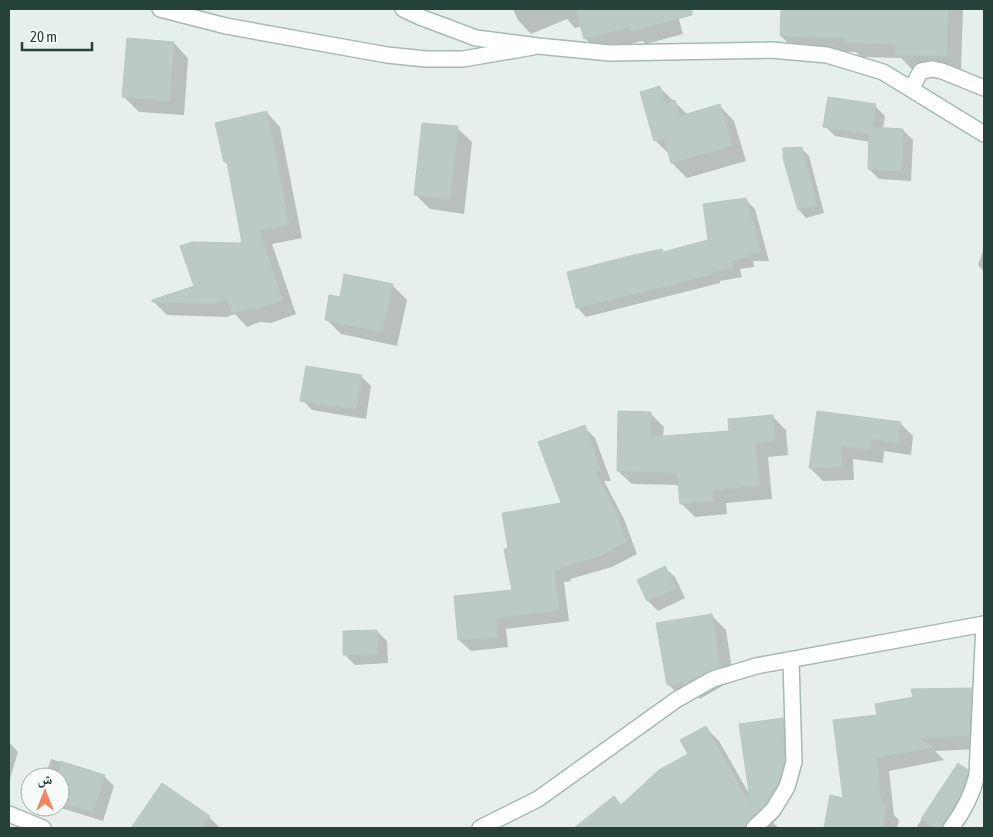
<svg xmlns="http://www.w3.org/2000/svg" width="993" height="837" viewBox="0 0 993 837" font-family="'Asap Condensed','Noto Naskh Arabic',sans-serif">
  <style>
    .shadow { fill: #0003 }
    .building { fill: #bbcac4; stroke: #b8c9c2 }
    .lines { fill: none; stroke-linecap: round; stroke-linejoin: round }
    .minor-casing { stroke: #a8b8b2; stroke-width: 18 }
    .secondary-casing { stroke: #a4bbb3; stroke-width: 18 }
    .minor { stroke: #fff; stroke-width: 15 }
    .secondary { stroke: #fff; stroke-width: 15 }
  </style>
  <rect width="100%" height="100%" fill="#e6efeb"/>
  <g class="shadow">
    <polygon points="513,9 676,9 683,34 646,44 642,41 599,52 585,38 582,26 575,28 567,19 531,34 518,20"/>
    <polygon points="782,9 963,9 961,70 912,69 901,58 861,57 856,52 796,51 781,36"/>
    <polygon points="174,43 188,58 184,115 139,112 124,97"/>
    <polygon points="660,88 688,115 720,106 734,121 746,161 687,178 672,163 669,154 655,140"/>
    <polygon points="875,106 885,116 883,129 903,130 913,140 911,181 879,179 869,169 870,142 835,136 825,126"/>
    <polygon points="267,113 280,127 302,238 272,244 296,314 271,323 260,322 247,327 235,314 227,317 167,315 153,301 195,286 244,245 229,166 225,162"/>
    <polygon points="457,128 472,142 464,214 430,209 416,195"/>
    <polygon points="801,148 809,156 824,213 806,218 799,210 784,158"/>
    <polygon points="746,200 755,209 769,261 753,261 754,267 740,269 742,277 720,281 720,283 586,317 577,307 662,250 664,252 709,241"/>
    <polygon points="984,248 984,272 978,265"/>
    <polygon points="392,285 407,300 397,346 341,334 326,319 341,298"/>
    <polygon points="361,376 371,386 366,419 312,410 302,400"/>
    <polygon points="818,412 900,423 913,436 911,455 884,451 883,463 853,459 854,480 823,481 810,468"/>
    <polygon points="650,413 664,427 663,437 731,432 772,416 786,430 788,455 768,457 772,499 726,503 727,514 695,517 681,503 680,485 632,484 618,471"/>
    <polygon points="584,427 595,438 611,481 604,481 624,519 637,554 612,567 570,579 571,581 564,582 569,621 506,629 508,647 471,651 459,640 513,591 562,504"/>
    <polygon points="665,568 675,577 685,598 658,611 648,601 638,580"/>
    <polygon points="711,615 726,630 734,682 724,685 700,699 698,697 683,699 668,684"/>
    <polygon points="377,631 387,641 388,663 355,665 345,655"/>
    <polygon points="971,689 984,702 982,749 935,751 944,760 889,771 894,815 899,820 897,828 826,828 831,798 844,799 878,716"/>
    <polygon points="783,719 796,733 797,775 791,797 779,817 773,823 779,828 586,828 582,823 614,798 622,806 690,755 706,728 719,741 751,797"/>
    <polygon points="9,742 18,752 10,779 9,778"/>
    <polygon points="51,759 104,776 114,786 103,821 58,807 60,807 60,777 45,777"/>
    <polygon points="958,765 967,771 981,784 972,812 962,828 916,828"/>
    <polygon points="162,785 209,817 220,828 133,828"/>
  </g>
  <g class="building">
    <polygon points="576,9 692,9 692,15 631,31 630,27 584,39"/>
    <polygon points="781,9 948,9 947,56 895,55 896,44 845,43 845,38 780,36"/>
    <polygon points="127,38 174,42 170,101 122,97"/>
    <polygon points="660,86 665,103 675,100 680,116 720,104 732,146 671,163 664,138 654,141 640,92"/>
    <polygon points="828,97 876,104 872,127 903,129 901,171 868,169 869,134 823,127"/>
    <polygon points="267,111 289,225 259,230 283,300 257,309 246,309 232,313 227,299 213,304 152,302 152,300 194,286 180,246 192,242 242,243 227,162 224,162 215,123"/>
    <polygon points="422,123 458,126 450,199 414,195"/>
    <polygon points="802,147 817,205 798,210 783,158 783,148"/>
    <polygon points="746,198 761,252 745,253 746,258 732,260 733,268 711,272 712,274 662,287 576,308 567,272 634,255 662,249 663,252 708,240 703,204"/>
    <polygon points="344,274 393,284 382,332 325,320 329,295 340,297"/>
    <polygon points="306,366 362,375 356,409 300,401"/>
    <polygon points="618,411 651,412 650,437 729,431 728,419 773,415 775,441 755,443 760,485 713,490 714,501 680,504 677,473 617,471"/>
    <polygon points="817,411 901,422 898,443 872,439 870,450 841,446 842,467 809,468"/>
    <polygon points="585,425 601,471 595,471 614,507 626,542 600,556 560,568 560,570 554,571 559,610 496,618 498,637 458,640 454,596 512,590 504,549 508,548 502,513 561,503 538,442"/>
    <polygon points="665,566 676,588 647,601 637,580"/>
    <polygon points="712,614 720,667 709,671 684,685 684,682 667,685 656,623"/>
    <polygon points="377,630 378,654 343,655 343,631"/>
    <polygon points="972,688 969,736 919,738 933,747 876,758 881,804 886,805 882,828 824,828 830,795 843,798 833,720 877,715 875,704 913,697 911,689"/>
    <polygon points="783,718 785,761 778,783 766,804 748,821 745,828 574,828 614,796 621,805 659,770 688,754 680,740 706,726 751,806 739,724"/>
    <polygon points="60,761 105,775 93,812 60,802"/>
    <polygon points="958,763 968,770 964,787 955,805 943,823 942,828 936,828 921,819"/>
    <polygon points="162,783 210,816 202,828 131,828"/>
  </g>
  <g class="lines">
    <g class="minor-casing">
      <g id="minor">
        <polyline points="160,9 226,26 387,55 426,59 463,59 533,47"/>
        <polyline points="911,89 921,71 933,69 942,71 984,88"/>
        <polyline points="9,814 43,828"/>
        <polyline points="480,828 538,799 676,700 713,679 756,666 984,624"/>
        <polyline points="754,828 773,810 787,787 794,762 791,661"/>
        <path d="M951 828C964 811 972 796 977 775L984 624"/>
      </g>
    </g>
    <g class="secondary-casing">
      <polyline id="secondary" points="403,9 420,17 476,38 538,46 610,53 771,50 827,55 883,72 984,134"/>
    </g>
    <use href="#minor" class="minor"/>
    <use href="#secondary" class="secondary"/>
  </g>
  <rect width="993" height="837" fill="none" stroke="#24423a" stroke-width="20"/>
  <g transform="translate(45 792)"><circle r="24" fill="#f7fbf9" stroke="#a3b1ad"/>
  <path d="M0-4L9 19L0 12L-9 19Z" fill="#f4845f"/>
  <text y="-8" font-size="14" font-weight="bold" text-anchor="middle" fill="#24423a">ش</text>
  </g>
  <path d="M22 42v8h70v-8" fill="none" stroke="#24423a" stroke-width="2.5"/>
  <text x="30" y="42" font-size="15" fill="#24423a" stroke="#f7fbf9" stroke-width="4" paint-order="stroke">20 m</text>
</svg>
